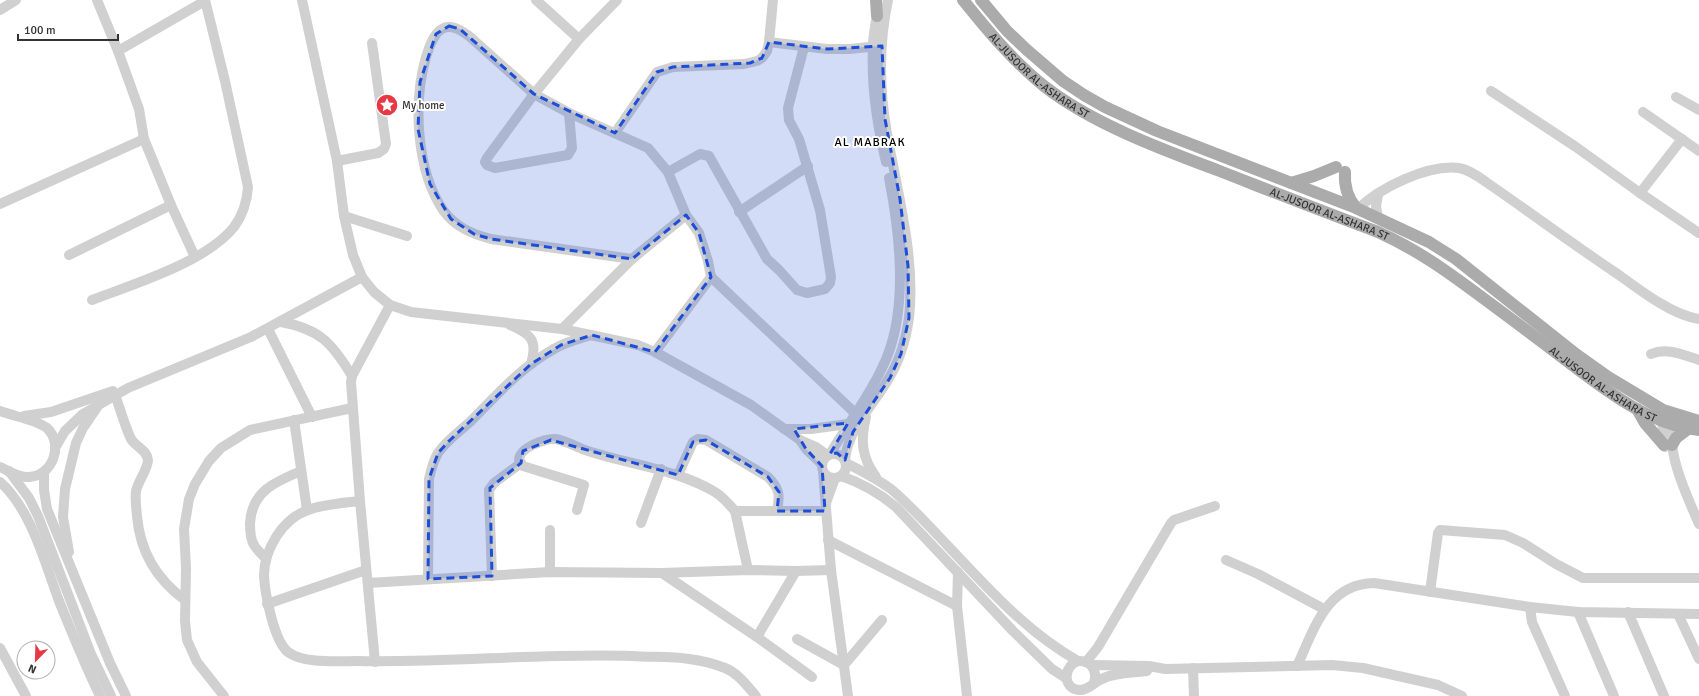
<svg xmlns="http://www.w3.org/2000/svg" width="1699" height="696" viewBox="0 0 1699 696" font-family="Signika,sans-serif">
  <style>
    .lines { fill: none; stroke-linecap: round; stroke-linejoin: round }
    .minor { stroke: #d0d0d0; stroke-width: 10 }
    .major { stroke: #ababab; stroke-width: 12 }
    .marked { fill: #1d4ed8; fill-opacity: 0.2; stroke: #1d4ed8; stroke-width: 3; stroke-dasharray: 8 5; stroke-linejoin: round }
    .labels { text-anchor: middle; stroke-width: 4; stroke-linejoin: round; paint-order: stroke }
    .street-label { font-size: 11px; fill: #333; stroke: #fff }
    .poi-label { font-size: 11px; fill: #333; stroke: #fff; text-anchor: start }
    .neighbourhood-label { font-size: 12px; letter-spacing: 1px; fill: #000; stroke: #fff }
  </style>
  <rect width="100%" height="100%" fill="#fff"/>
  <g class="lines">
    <g class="minor">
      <polyline points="302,0 337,161 344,216 353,255 362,277 374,292 390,305 411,312 562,329 638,345 655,352 751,405 800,440 816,447 827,455"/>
      <polyline points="536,0 579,39"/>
      <polyline points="0,10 16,0"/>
      <path d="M878 10C876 22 873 34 873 46 871 85 877 125 886 162"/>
      <polyline points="769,42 827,49 849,49 879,46"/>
      <polyline points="118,51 205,1"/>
      <polyline points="1491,91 1576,147 1640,193 1699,233"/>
      <polyline points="1676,97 1699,110"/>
      <polyline points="1643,112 1699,151"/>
      <polyline points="569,113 572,148 568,155 495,168 487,165 485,162 487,158 534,94 579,39 617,0"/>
      <polyline points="615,133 657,72 673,67 744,64 757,61 762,58 767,51 769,42 773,0"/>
      <polyline points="337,161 378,153 384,149 386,144 372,43"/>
      <polyline points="668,172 700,154 709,156 767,259 779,270 797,290 807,293 825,289 830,283 831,277 820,210 799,139 789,120 788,108 804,47"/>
      <polyline points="1640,193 1682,139"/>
      <polyline points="1378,195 1376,206 1378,218"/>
      <polyline points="0,204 144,139"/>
      <polyline points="171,205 195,257"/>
      <path d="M1358 209C1379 188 1428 164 1459 168 1469 170 1478 176 1486 182 1531 213 1574 245 1619 275 1641 291 1672 315 1699 319"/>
      <polyline points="739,212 808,166"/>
      <polyline points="344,216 407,236"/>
      <polyline points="69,255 171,205 144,139 139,109 118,51 97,0"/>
      <path d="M632 259 491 239C472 234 455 227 443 210 416 170 413 102 426 57 429 48 433 34 442 29 451 23 462 31 469 36L534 94 569 113 648 148 668 172 686 215 699 233 708 261 711 277 655 352"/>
      <polyline points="711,277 855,413"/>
      <path d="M92 300C134 284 206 262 234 227 243 215 247 202 248 187L225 81 205 0"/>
      <path d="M281 322C320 329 332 343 352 376"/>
      <path d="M510 325C531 334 538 340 531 364"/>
      <polyline points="268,329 312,417"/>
      <polyline points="562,329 632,259 686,215"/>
      <path d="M1651 354C1667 347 1683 355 1699 360"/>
      <path d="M115 395C120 408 125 427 131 439 136 447 147 450 148 460 148 469 138 481 136 491 135 499 136 507 137 516 140 551 156 579 185 600"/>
      <path d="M0 411C13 416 37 420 47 428 64 444 53 476 29 477 19 478 9 471 0 467"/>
      <polyline points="1663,413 1662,421 1665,447"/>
      <polyline points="24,416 51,412 113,391"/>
      <path d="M866 417C860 441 862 458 876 477"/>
      <path d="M1672 417C1667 455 1684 489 1699 524"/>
      <polyline points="294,420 307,510"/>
      <polyline points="784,429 811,429 848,424"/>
      <polyline points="800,440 806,449 822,464"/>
      <polyline points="55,448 65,431 83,414 128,388 251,337 362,277"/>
      <circle cx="834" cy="466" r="12"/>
      <path d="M830 454C847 425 868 398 882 368 909 315 900 234 889 178"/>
      <path d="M845 460C848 428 874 405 889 378 900 360 906 339 909 318 916 259 897 191 887 133 879 89 879 43 888 0"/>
      <path d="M846 463C862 471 877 479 891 489 911 506 929 526 947 545 987 587 1026 632 1078 661"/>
      <polyline points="9,471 29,498 38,516 91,654 111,696"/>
      <polyline points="823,471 831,570 848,696"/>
      <polyline points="44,472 44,490 47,509 110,663 126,696"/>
      <path d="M678 475 693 442 698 439 706 440 768 477C780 489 780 495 777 511"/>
      <path d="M841 476C862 483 879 493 896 507L1013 631 1052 669 1066 678"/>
      <path d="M0 482C31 509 45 563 59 601 72 633 85 665 100 696"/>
      <path d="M360 501C343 503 324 504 308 510 282 519 264 550 264 576 265 594 274 641 288 652 303 664 339 661 357 661 449 663 540 653 632 656 666 658 692 655 725 668 738 673 747 686 756 696"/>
      <polyline points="826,503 835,478"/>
      <path d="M577 510 584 485 523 466 519 460C519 448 545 438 556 439 567 441 578 448 588 451 631 465 676 469 715 492 723 497 729 504 735 511H825"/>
      <polyline points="735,511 748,570"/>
      <polyline points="641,523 661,469"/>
      <polyline points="828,540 957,606"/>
      <polyline points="69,552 63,517 65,489 76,443 83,428 98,406"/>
      <path d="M266 559C262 554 257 550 254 545 250 539 250 530 250 523 252 491 275 482 301 471"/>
      <polyline points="1226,560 1258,574 1324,609"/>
      <polyline points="550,572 550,530"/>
      <polyline points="958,572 957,606 967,696"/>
      <polyline points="662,573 757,637 812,677"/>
      <polyline points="492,576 489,490 494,483 521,463"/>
      <path d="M428 579 429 479C431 470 433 461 438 453 447 440 460 431 471 421 497 395 521 367 554 349 565 342 578 339 591 335"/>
      <polyline points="368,583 550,572 662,573 748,570 796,571 831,570"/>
      <polyline points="1430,592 1438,533 1440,530 1505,535 1523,543 1556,564 1583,578 1699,578"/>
      <polyline points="267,604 366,570"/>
      <polyline points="1530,607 1532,622 1565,696"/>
      <polyline points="1578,612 1614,696"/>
      <polyline points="1628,612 1664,696"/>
      <polyline points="1678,614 1699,659"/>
      <polyline points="757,637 796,571"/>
      <polyline points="797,639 844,665 882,620"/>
      <polyline points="0,648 26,696"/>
      <polyline points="375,662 360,501 351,382 352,376 390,305"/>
      <polyline points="1086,662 1098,647 1171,523 1174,520 1215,506"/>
      <polyline points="1091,665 1149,666 1165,669 1332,665 1363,668 1438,685 1462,696"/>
      <path d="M1297 666C1314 630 1326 584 1374 583L1530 607 1578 612 1699 614"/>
      <polyline points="1193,668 1194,696"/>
      <path d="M1094 683C1098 671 1091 660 1078 661 1063 666 1062 689 1080 690 1089 690 1094 682 1102 679 1115 672 1133 673 1147 671"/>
      <polyline points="224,696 197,662 187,640 185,621 186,568 184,529 189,499 195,484 209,461 221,448 250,430 352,408"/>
    </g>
    <g class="major">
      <polyline points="876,0 877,16"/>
      <path id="s1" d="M963 0C988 31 1013 61 1044 86 1091 123 1161 149 1217 170 1271 191 1324 212 1378 232 1418 250 1448 272 1483 298 1510 318 1537 338 1563 358 1603 388 1648 425 1699 430"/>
      <polyline points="981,0 1007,31 1027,50 1063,81 1084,95 1105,107 1157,131 1356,208 1429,242 1456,259 1577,355 1608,377 1663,410 1699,421"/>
      <path d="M1345 172C1344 186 1347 197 1356 208"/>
      <polyline points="1291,183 1314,176 1336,167"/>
      <polyline points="1637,409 1645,423 1664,445"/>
      <polyline points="1672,445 1676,438 1688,429"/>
    </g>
  </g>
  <path class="marked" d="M449 26 460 29 534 94 615 133 657 72 673 67 750 63 762 58 769 42 827 49 882 46 885 119 900 199 908 266 909 318 901 354 890 378 853 432 845 460 837 453 830 454 848 423 794 429 806 449 822 466 825 511H777L779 492 768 477 706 440 693 442 678 475 551 440 523 451 521 463 490 488 492 576 428 579 429 479 438 453 449 441 531 364 561 345 592 335 655 352 711 277 699 233 686 215 632 259 491 239 474 234 451 219 430 184 418 129 420 82 436 34Z"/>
  <defs>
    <g id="sight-disc" transform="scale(1.15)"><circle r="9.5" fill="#e63946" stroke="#fff"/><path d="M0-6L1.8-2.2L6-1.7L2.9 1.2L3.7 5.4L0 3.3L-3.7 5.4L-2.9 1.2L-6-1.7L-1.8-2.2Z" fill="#fff"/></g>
  </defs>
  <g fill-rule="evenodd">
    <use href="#sight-disc" x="387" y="105"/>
  </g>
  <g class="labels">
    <g class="street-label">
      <text dy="4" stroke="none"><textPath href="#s1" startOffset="108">AL-JUSOOR AL-ASHARA ST</textPath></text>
      <text dy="4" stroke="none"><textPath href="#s1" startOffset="432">AL-JUSOOR AL-ASHARA ST</textPath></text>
      <text dy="4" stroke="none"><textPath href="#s1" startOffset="756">AL-JUSOOR AL-ASHARA ST</textPath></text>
    </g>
    <g class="poi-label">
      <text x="402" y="109">My home</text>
    </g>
    <g class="neighbourhood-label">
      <text x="870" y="146">AL MABRAK</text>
    </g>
  </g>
  <g transform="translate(36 660) rotate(203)"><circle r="19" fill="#ffffff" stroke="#adadad"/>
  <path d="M0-3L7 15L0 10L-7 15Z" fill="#e63946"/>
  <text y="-6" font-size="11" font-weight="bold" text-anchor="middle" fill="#333333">N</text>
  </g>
  <path d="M18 34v6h100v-6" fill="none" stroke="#333333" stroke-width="2"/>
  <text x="24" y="34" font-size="12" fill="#333333" stroke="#ffffff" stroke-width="3" paint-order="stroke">100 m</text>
</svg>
